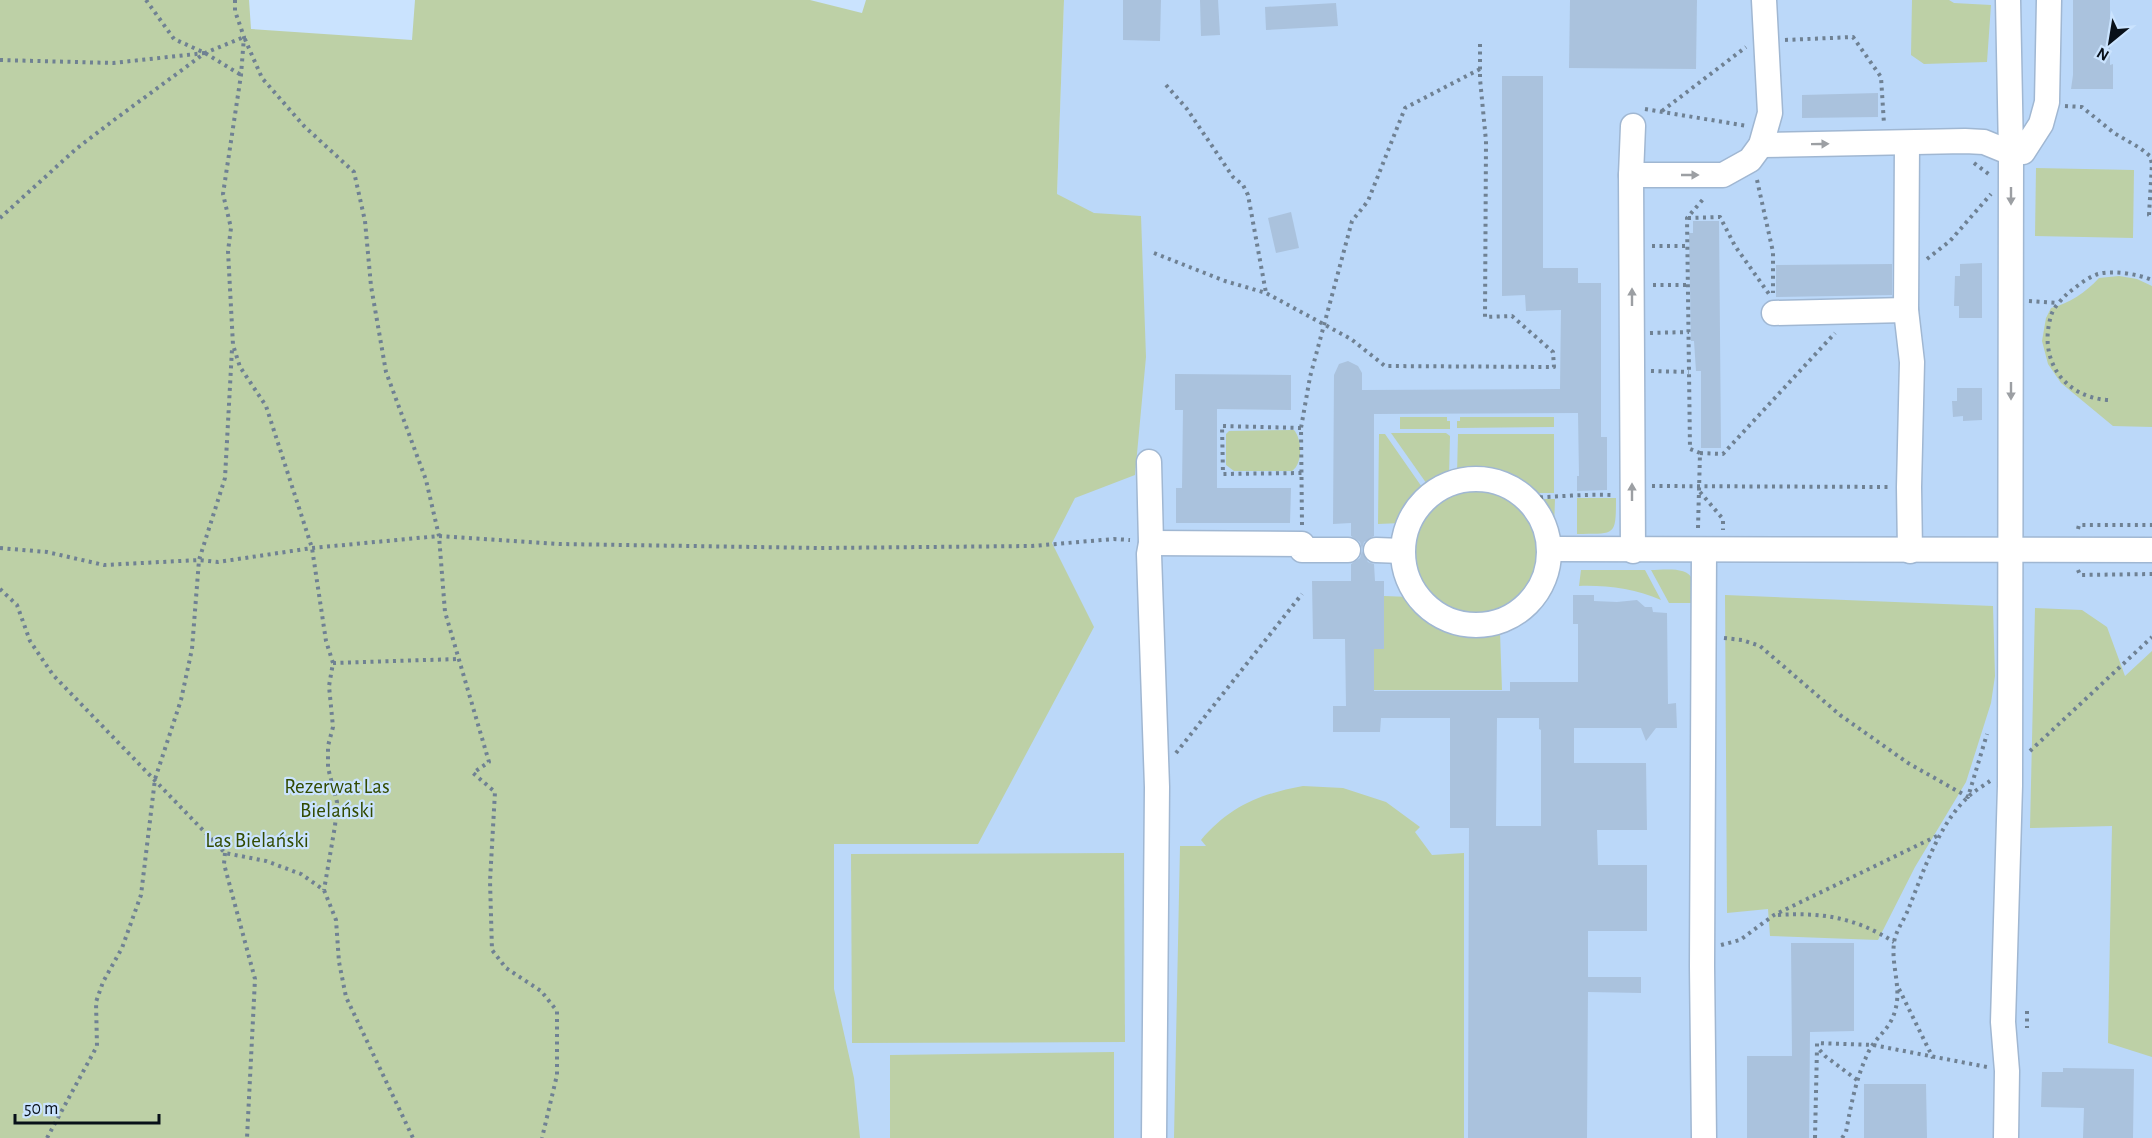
<svg xmlns="http://www.w3.org/2000/svg" width="2152" height="1138" viewBox="0 0 2152 1138" font-family="'Alegreya Sans',sans-serif">
  <style>
    .built { fill: #bbd8f9 }
    .green { fill: #bdd0a6 }
    .building { fill: #aac2dd; fill-rule: evenodd }
    .lines { fill: none; stroke-linecap: round; stroke-linejoin: round }
    .minor-casing { stroke: #a0b7d2; stroke-width: 27 }
    .path { stroke: #6f8193; stroke-width: 4; stroke-dasharray: 3 4.5; stroke-linecap: butt }
    .minor { stroke: #fff; stroke-width: 24 }
    .oneway { fill: #9c9fa3 }
    .labels { text-anchor: middle; stroke-width: 4.5; stroke-linejoin: round; paint-order: stroke }
    .park-label { font-size: 21px; fill: #324a00; stroke: #cae3fe }
  </style>
  <rect width="100%" height="100%" fill="#cae3fe"/>
  <polygon class="built" points="1064,0 2152,0 2152,1138 567,1138 1057,194"/>
  <g class="green">
    <polygon points="0,0 249,0 251,29 412,40 415,0 810,0 862,13 866,0 1064,0 1057,194 1094,213 1141,216 1146,357 1135,475 1075,498 1052,543 1094,627 978,844 834,844 834,989 854,1078 860,1138 0,1138"/>
    <polygon points="1912,0 1949,0 1954,3 1991,5 1987,62 1924,64 1911,55"/>
    <polygon points="2036,168 2134,170 2133,238 2035,236"/>
    <path d="M2119 276 2137 279 2152 286V427L2113 426 2061 383 2048 364 2042 341 2046 318 2051 308C2070 303 2085 293 2099 278Z"/>
    <polygon points="1400,417 1447,417 1447,421 1450,421 1450,429 1400,429"/>
    <polygon points="1460,417 1554,417 1554,427 1457,428 1457,421 1460,421"/>
    <path d="M1294 430C1302 439 1303 464 1292 471H1234L1226 465V434L1229 431Z"/>
    <polygon points="1391,433 1446,433 1450,436 1449,475 1429,487"/>
    <polygon points="1379,434 1385,434 1424,490 1415,499 1401,523 1378,524"/>
    <path d="M1458 434H1554V493H1532C1510 475 1486 470 1457 474Z"/>
    <circle cx="1474" cy="552" r="65"/>
    <path d="M1577 498H1616C1616 538 1615 533 1577 534Z"/>
    <polygon points="1537,499 1555,499 1554,529 1546,512"/>
    <path d="M1581 570H1645L1661 600C1636 589 1606 585 1579 586Z"/>
    <path d="M1651 570C1662 570 1688 566 1692 579 1694 586 1692 596 1692 603H1669Z"/>
    <polygon points="1725,595 1993,606 1995,676 1991,703 1966,782 1915,867 1878,940 1770,936 1768,909 1727,913"/>
    <path d="M1384 596 1410 597C1433 625 1464 639 1500 632L1502 690H1374V647Z"/>
    <polygon points="2035,608 2082,610 2107,627 2125,676 2152,651 2152,1057 2108,1043 2112,826 2030,828"/>
    <path d="M1303 786 1343 788 1386 802 1420 827 1415 832 1432 855 1464 853V1138H1174L1180 846H1206L1201 840C1230 806 1260 794 1303 786Z"/>
    <polygon points="1124,853 1125,1042 852,1043 851,854"/>
    <polygon points="1114,1052 1114,1138 890,1138 890,1055"/>
  </g>
  <g class="building">
    <polygon points="1123,0 1161,0 1160,41 1123,40"/>
    <polygon points="1200,0 1218,0 1220,35 1201,36"/>
    <polygon points="1570,0 1697,0 1696,69 1569,68"/>
    <polygon points="2073,0 2110,0 2110,65 2113,64 2113,89 2071,89 2073,75"/>
    <polygon points="1336,3 1338,26 1266,30 1265,7"/>
    <polygon points="1502,76 1543,76 1543,268 1578,268 1578,283 1601,283 1601,437 1607,437 1607,490 1577,491 1577,476 1579,476 1578,413 1374,414 1374,536 1364,542 1362,549 1360,542 1351,536 1351,523 1333,524 1334,375 1339,364 1348,361 1358,366 1362,373 1362,390 1560,389 1561,310 1526,311 1525,295 1502,296"/>
    <polygon points="1878,93 1878,117 1802,118 1802,95"/>
    <polygon points="1291,212 1299,248 1276,253 1268,218"/>
    <polygon points="1693,221 1719,221 1721,448 1701,448 1701,371 1696,371 1694,341 1691,341 1689,233 1693,233"/>
    <polygon points="1982,263 1982,318 1959,318 1959,306 1954,306 1955,276 1960,276 1960,264"/>
    <polygon points="1892,264 1892,295 1776,297 1776,265"/>
    <polygon points="1175,374 1291,375 1291,410 1217,409 1217,488 1291,488 1290,523 1176,523 1176,488 1182,488 1183,410 1175,410"/>
    <polygon points="1957,388 1982,388 1982,420 1963,421 1963,416 1953,417 1952,401 1957,401"/>
    <path d="M1362 551 1368 562 1374 564 1375 581H1384V649H1374V691H1510V682H1578V624H1573V595H1594V601L1617 602 1637 600 1645 607H1652L1653 612 1667 613 1668 704 1676 703 1677 728H1656L1646 741 1641 728H1574V763H1646L1647 830H1597L1598 865H1647V931H1588V977H1641V993L1588 992 1587 1138H1468L1469 828H1450V718H1381L1380 732H1333V706H1346L1345 639H1313L1312 581H1351V564L1360 558ZM1497 718H1539V729L1541 730V826H1496Z"/>
    <polygon points="1791,943 1854,943 1854,1031 1810,1032 1809,1138 1747,1138 1747,1056 1792,1056"/>
    <polygon points="2063,1068 2134,1069 2133,1138 2083,1138 2084,1108 2041,1107 2042,1072 2063,1072"/>
    <polygon points="1864,1084 1926,1084 1927,1138 1864,1138"/>
  </g>
  <g class="lines">
    <g class="minor-casing">
      <g id="minor">
        <polyline points="2008,0 2011,153 2023,152 2041,124 2047,102 2049,0"/>
        <polyline points="1907,143 1906,310 1912,362 1909,487 1910,551"/>
        <polyline points="1761,145 1965,141 1984,142 2011,153 2010,786 2003,1022 2007,1071 2006,1138"/>
        <polyline points="1631,175 1723,175 1750,160 1761,145 1770,113 1764,0"/>
        <polyline points="1774,313 1906,310"/>
        <polyline points="1149,462 1151,543 1149,554 1157,787 1154,1138"/>
        <circle cx="1476" cy="552" r="73"/>
        <polyline points="1151,543 1302,544 1302,550 1348,550"/>
        <polyline points="1550,549 2152,550"/>
        <polyline points="1376,550 1402,551"/>
        <polyline points="1633,551 1631,175 1633,126"/>
        <polyline points="1704,1138 1702,966 1704,550"/>
      </g>
    </g>
    <g class="path">
      <polyline points="146,0 174,39 205,53 241,75"/>
      <polyline points="235,0 235,11 244,37 241,75 223,194 231,228 228,251 233,345 240,367 266,406 312,548 326,641 333,663 329,686 333,727 328,746 328,768 337,802 335,826 324,890"/>
      <polyline points="1785,40 1853,37 1881,77 1884,124"/>
      <polyline points="0,60 113,63 205,53"/>
      <polyline points="1166,85 1187,109 1233,177 1243,185 1248,195 1266,293"/>
      <polyline points="2065,106 2082,107 2114,133 2140,148 2150,156 2152,164 2149,215 2152,217"/>
      <polyline points="1645,109 1747,126"/>
      <polyline points="1662,111 1746,47"/>
      <polyline points="1974,163 1990,175"/>
      <polyline points="1757,180 1773,252 1773,293"/>
      <polyline points="0,218 76,149 114,120 205,53 244,37 262,78 304,126 354,172 365,221 371,286 386,372 426,480 439,536 445,612 489,762 473,773 495,792 490,881 492,950 506,968 541,991 557,1011 557,1075 542,1138"/>
      <polyline points="1688,218 1720,217 1735,246 1769,294"/>
      <polyline points="1652,246 1687,246"/>
      <polyline points="1154,253 1225,281 1266,293 1351,339 1385,366 1554,367 1553,352 1512,316 1485,317 1486,141 1480,79 1480,42"/>
      <polyline points="1927,259 1950,241 1991,194"/>
      <polyline points="1653,285 1688,285"/>
      <polyline points="2029,301 2058,303"/>
      <polyline points="1650,333 1689,332"/>
      <polyline points="1651,371 1689,372"/>
      <path d="M2108 400C2063 397 2038 359 2051 316 2053 308 2061 300 2067 294 2076 287 2086 278 2098 274 2113 270 2138 274 2152 280"/>
      <polyline points="1301,428 1222,426 1223,474 1302,473"/>
      <polyline points="1700,453 1690,449 1687,218 1705,197"/>
      <polyline points="1652,486 1890,487"/>
      <polyline points="1700,492 1723,519 1723,530"/>
      <path d="M1525 498C1554 497 1583 494 1612 495"/>
      <polyline points="1302,525 1301,428 1310,377 1352,221 1368,201 1405,108 1480,69"/>
      <polyline points="1698,528 1700,453 1723,454 1835,333"/>
      <polyline points="2078,529 2079,525 2152,525"/>
      <polyline points="0,548 47,552 104,565 199,560 218,562 312,548 439,536 559,544 821,548 1032,546 1114,539 1130,540"/>
      <polyline points="2078,570 2080,575 2152,574"/>
      <polyline points="0,589 17,605 30,641 53,675 225,853 266,861 301,874 324,890 336,920 339,962 346,997 413,1138"/>
      <polyline points="1724,638 1742,640 1760,646 1840,715 1908,763 1968,797 1987,734"/>
      <polyline points="333,663 458,659"/>
      <polyline points="2030,751 2152,637"/>
      <polyline points="1176,753 1302,594"/>
      <polyline points="225,853 224,864 255,979 247,1138"/>
      <path d="M1778 915C1823 912 1856 918 1894 942"/>
      <polyline points="1721,945 1740,940 1774,915 1941,834"/>
      <polyline points="1899,989 1933,1058"/>
      <polyline points="2027,1011 2027,1028"/>
      <polyline points="1857,1080 1825,1056 1817,1047 1817,1043 1873,1045 1987,1067"/>
      <polyline points="47,1138 97,1046 96,1002 103,982 122,948 141,895 155,779 181,700 192,649 199,560 225,478 232,349"/>
      <polyline points="1815,1138 1817,1048"/>
      <path d="M1842 1138 1846 1132C1851 1105 1856 1078 1868 1053 1875 1037 1890 1030 1895 1011 1902 988 1891 966 1894 943 1895 932 1904 920 1908 910 1923 873 1938 825 1968 797 1974 791 1983 786 1990 781"/>
    </g>
    <use href="#minor" class="minor"/>
  </g>
  <defs><path id="oneway-solid" d="M-6-.8H1V-3.2L6.5 0L1 3.2V.8H-6Z" transform="scale(1.5)"/></defs>
  <g class="oneway">
    <use href="#oneway-solid" transform="translate(1820 144) rotate(-1)"/>
    <use href="#oneway-solid" transform="translate(1690 175)"/>
    <use href="#oneway-solid" transform="translate(2011 196) rotate(90)"/>
    <use href="#oneway-solid" transform="translate(1632 297) rotate(-90)"/>
    <use href="#oneway-solid" transform="translate(2011 391) rotate(90)"/>
    <use href="#oneway-solid" transform="translate(1632 492) rotate(-90)"/>
  </g>
  <g class="labels">
    <g class="park-label">
      <text x="337" y="793">Rezerwat Las<tspan x="337" dy="24">Bielański</tspan></text>
      <text x="257" y="847">Las Bielański</text>
    </g>
  </g>
  <g transform="translate(2110 42) rotate(210)" stroke="#cae3fe" stroke-width="4.5" paint-order="stroke">
  <path d="M0-4.5L10 22L0 15L-10 22Z" fill="#081019"/>
  <text y="-9" font-size="16" font-weight="bold" text-anchor="middle" fill="#081019">N</text>
  </g>
  <path d="M15 1114v9h144v-9" fill="none" stroke="#081019" stroke-width="3"/>
  <text x="24" y="1114" font-size="18" fill="#081019" stroke="#cae3fe" stroke-width="4.5" paint-order="stroke">50 m</text>
</svg>
